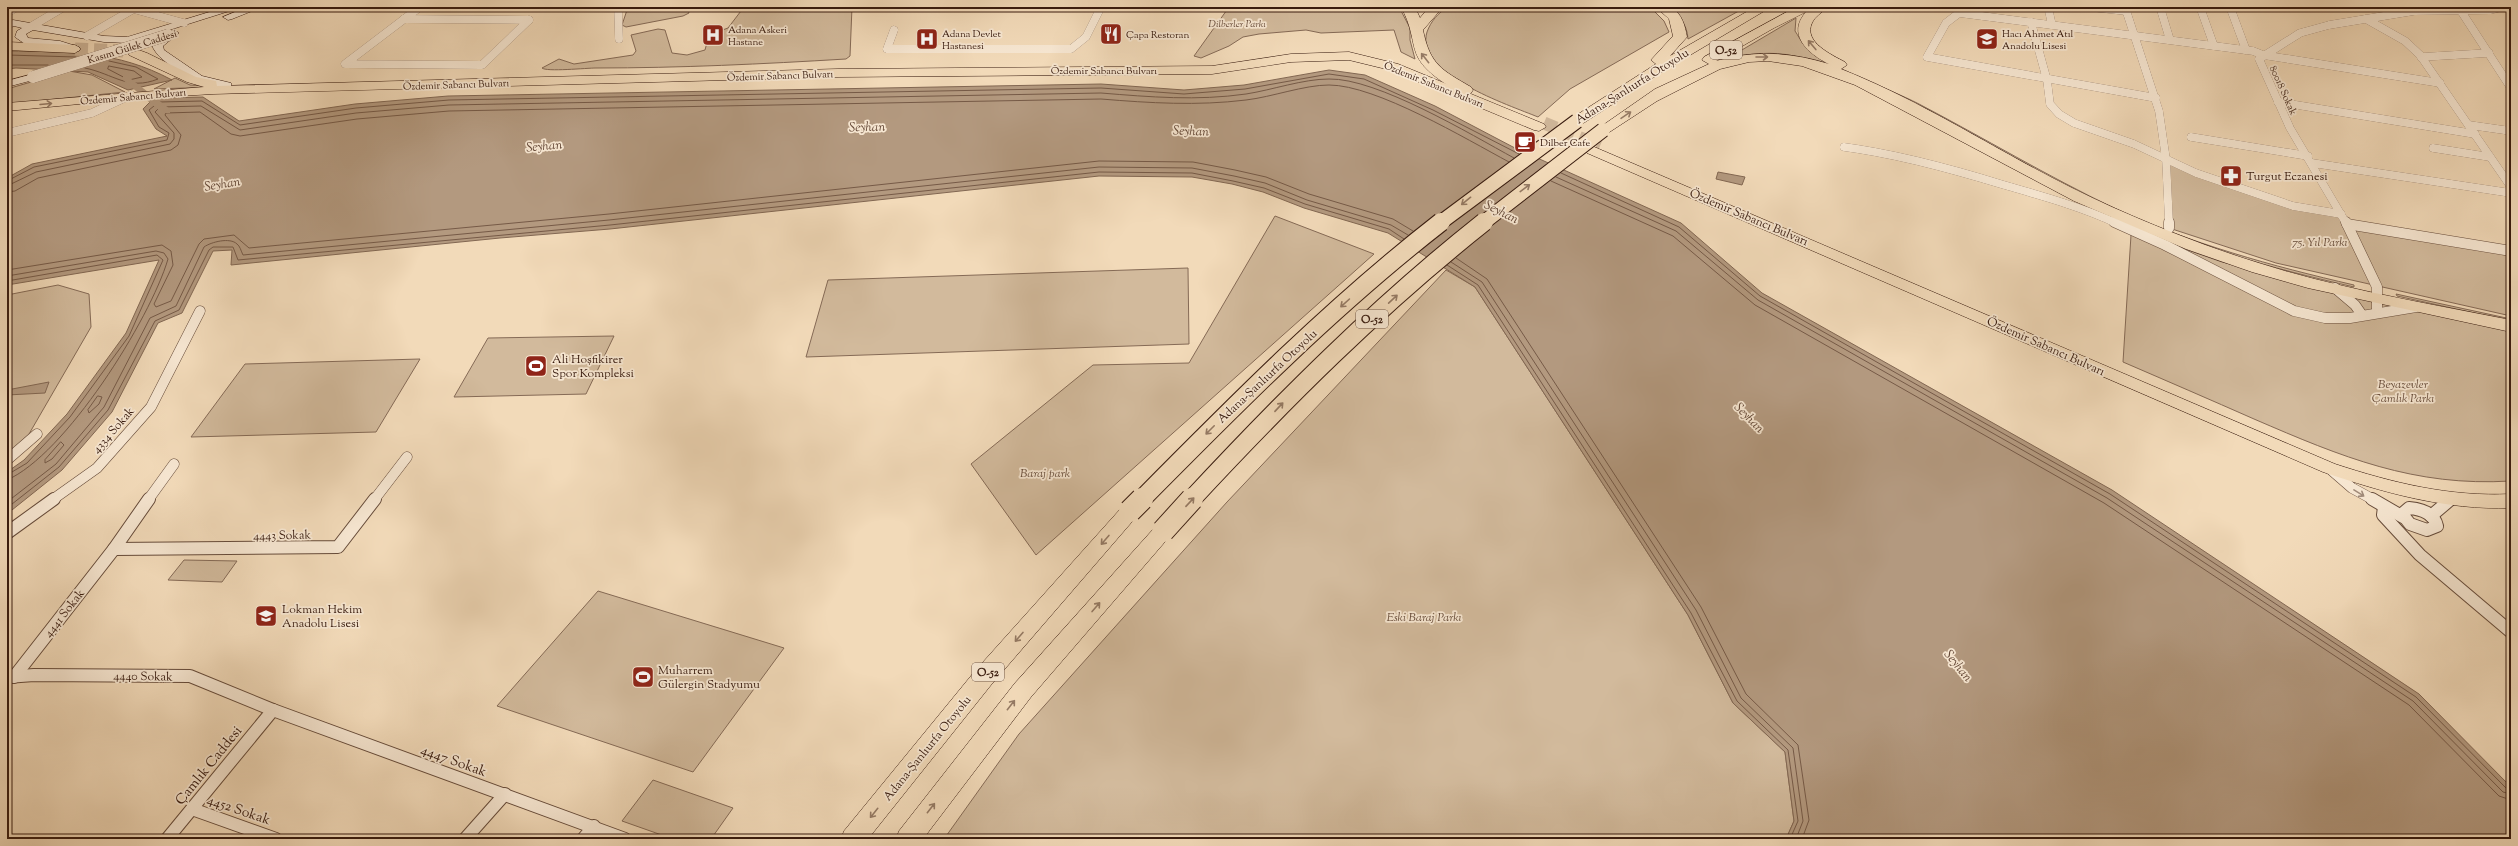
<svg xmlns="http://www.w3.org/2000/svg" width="2518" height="846" viewBox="0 0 2518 846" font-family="'Sorts Mill Goudy',serif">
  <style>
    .green { fill: #d2ba9c; stroke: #856a56 }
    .water { fill: #b3997f; stroke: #826752 }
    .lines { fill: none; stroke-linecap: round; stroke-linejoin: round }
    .shore { stroke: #765a47; stroke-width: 1 }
    .canal { fill: #b3997f; fill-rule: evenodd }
    .primary-tunnel { stroke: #cdb497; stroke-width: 13; stroke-dasharray: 13 6; stroke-linecap: butt }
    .street-far2-casing { stroke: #664b3a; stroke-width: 8 }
    .street-far1-casing { stroke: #664b3a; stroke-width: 11 }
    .street-casing { stroke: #664b3a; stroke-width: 14 }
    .secondary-casing { stroke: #381b0f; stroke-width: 1 }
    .primary-casing { stroke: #381b0f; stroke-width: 1 }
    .highway-casing { stroke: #381b0f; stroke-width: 1 }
    .street-far2 { stroke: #f7e7d2; stroke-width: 8 }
    .street-far1 { stroke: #f7e7d2; stroke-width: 10 }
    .street { stroke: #f7e7d2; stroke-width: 12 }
    .secondary { fill: #f7e7d2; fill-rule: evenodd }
    .primary { fill: #f2dab9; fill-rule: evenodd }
    .highway { fill: #f2dab9; fill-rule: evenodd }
    .secondary-bridge-casing { stroke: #381b0f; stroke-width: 12; stroke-linecap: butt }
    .highway-bridge-far2-casing { stroke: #381b0f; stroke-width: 16; stroke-linecap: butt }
    .highway-bridge-far1-casing { stroke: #381b0f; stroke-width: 20; stroke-linecap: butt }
    .highway-bridge-casing { stroke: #381b0f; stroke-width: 24; stroke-linecap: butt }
    .secondary-bridge { stroke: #f7e7d2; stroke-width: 12 }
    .highway-bridge-far2 { stroke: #f2dab9; stroke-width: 14 }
    .highway-bridge-far1 { stroke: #f2dab9; stroke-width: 18 }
    .highway-bridge { stroke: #f2dab9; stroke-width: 22 }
    .oneway { stroke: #957a64 }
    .oneway2 { stroke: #a18b7a }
    .labels { text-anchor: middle; stroke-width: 3.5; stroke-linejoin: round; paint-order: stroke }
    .far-park-label { font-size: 10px; font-style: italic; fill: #664b39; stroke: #f7e7d2 }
    .far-poi-label { font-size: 10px; fill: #381b0f; stroke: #f7e7d2; text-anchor: start }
    .far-street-label { font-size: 10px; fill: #381b0f; stroke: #f7e7d2 }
    .shield { fill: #f7e7d2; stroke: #71584a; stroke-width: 1 }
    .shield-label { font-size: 11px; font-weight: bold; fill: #381b0f }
    .street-label { font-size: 12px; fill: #381b0f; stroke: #f7e7d2 }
    .poi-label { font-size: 12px; fill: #381b0f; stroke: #f7e7d2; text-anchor: start }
    .park-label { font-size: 12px; font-style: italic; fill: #664b39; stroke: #f7e7d2 }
    .water-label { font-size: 13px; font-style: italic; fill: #634736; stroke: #f7e7d2 }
    .near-street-label { font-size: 14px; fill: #381b0f; stroke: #f7e7d2 }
  </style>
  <rect width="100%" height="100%" fill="#f2dab9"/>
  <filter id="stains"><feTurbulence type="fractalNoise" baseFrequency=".005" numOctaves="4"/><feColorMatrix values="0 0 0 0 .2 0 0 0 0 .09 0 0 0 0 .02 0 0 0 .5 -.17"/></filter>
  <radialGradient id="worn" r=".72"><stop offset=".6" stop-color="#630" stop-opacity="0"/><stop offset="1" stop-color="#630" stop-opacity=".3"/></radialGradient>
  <g class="green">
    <polygon points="628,7 687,7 689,13 683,16 626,27 622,25"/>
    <path d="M744 7H852L850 56 846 59C763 64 680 68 596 68 587 68 546 72 542 68L559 59 574 64 633 55 636 51 631 35 658 29 665 30 672 53 687 55 705 50 709 35 728 28Z"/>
    <polygon points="1229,7 1399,7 1410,28 1410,40 1415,59 1401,52 1394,30 1321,33 1306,30 1259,34 1243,37 1229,46 1201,58 1194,56"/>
    <path d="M1448 7H1650L1664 21 1669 32 1570 89 1538 117C1509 105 1414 74 1427 32 1431 21 1438 13 1448 7Z"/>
    <path d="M1669 7H1746L1688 39C1687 24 1680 17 1669 7Z"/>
    <path d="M1796 18 1795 31C1798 35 1801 42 1805 46 1831 69 1886 87 1919 104 1984 138 2047 176 2114 208 2191 244 2272 266 2354 285V287C2271 268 2190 246 2113 210 2077 193 2040 177 2007 157 1944 121 1865 70 1794 56 1772 51 1751 54 1730 57Z"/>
    <polygon points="69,71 92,75 125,92 7,104 7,89"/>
    <polygon points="175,78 190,85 205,86 312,84 154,89"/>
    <polygon points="2166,159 2252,193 2341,214 2347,224 2511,251 2511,316 2276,263 2169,228"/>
    <polygon points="1275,216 1374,254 1036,555 971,464 1093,365 1189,363"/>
    <path d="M2131 235 2162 241 2222 262 2511 331V481C2414 487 2342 457 2254 419 2211 400 2167 381 2123 362Z"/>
    <polygon points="1188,268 1189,344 806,357 828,280"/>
    <polygon points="1446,270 1475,287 1688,615 1733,703 1785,752 1794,821 1786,839 944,839 1019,734 1227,502"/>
    <polygon points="58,285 89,294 91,327 29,434 7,455 7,295"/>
    <polygon points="2396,294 2511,319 2511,321 2397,296"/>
    <polygon points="614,336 586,394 454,397 488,338"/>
    <polygon points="420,359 376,432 191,437 245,364"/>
    <polygon points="184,560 237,561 222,582 168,580"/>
    <polygon points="598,591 784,648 693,772 497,706"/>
    <polygon points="653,780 733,808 711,839 673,839 622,821"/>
  </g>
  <g class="water">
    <path d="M7 51C69 52 116 50 172 80L128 90 88 72 16 68 7 69Z"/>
    <polygon points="1329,70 1365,75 1435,106 1513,147 1681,223 1762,293 2112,490 2419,694 2511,787 2511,839 1786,839 1794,821 1785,752 1733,703 1688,615 1475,287 1388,233 1304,208 1263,192 1232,184 1192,177 1099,176 610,229 500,238 231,265 232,250 213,251 182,313 158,323 112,412 62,470 7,514 7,472 24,460 67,414 126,333 159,260 7,285 7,178 32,164 167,136 156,129 143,109 152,100 158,98 203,97 239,121 355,104 448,96 1101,84 1184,90 1244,85"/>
    <polygon points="1718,172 1745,177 1742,185 1716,179"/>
    <polygon points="49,382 45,393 7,395 7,390"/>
  </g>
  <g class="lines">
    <g class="shore">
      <polyline points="7,55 76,57"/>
      <polyline points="7,65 48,65"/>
      <polygon points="109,66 134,71 142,77 129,80 108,69"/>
      <path d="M85 68C114 74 128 91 158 79L136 67 109 61"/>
      <polyline points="1561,173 1679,227 1760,296 2110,494 2416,697 2506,788 2511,789"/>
      <polyline points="1556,177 1676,231 1758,300 2107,498 2413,701 2503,792 2511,794"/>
      <polyline points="7,181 34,167 167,140 169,133 159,127 149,110 159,102 202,101 240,125 356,108 449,100 1101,88 1184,94 1245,89 1329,74 1364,79 1433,110 1519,154"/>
      <polyline points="1551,181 1673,236 1755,305 2104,503 2409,705 2499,796 2511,800"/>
      <path d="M7 186 36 172 170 144 174 139V133L155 112 160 107 201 106 240 130 356 113 449 105 1101 93C1150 97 1197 101 1246 94 1272 90 1303 79 1329 79 1377 78 1470 134 1514 158"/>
      <path d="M7 192 15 191 38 178 171 150 178 145 181 135 165 115 166 113 200 112 231 134 240 136 357 119 449 111 1101 99C1150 103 1197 106 1246 100 1272 97 1304 85 1329 85 1376 85 1466 139 1509 162"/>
      <polyline points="1456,258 1487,279 1701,607 1746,694 1798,745 1809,820 1802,839"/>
      <polyline points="1451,262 1482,282 1696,610 1741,698 1793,748 1803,821 1796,839"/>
      <polyline points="1447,265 1478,285 1691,613 1737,701 1788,750 1798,821 1790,839"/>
      <polyline points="7,270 162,245 171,251 173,265 154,304 156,307 171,301 199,244 204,239 234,235 249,248 609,214 1099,161 1193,162 1235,170 1266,177 1309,194 1393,219 1413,231"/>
      <path d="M7 276 156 251 164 253 168 259C150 320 65 455 7 480"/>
      <polyline points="7,281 157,255 163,260 129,336 70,417 27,463 7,475"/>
      <polygon points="98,396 102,397 99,404 89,413 88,410"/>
      <polygon points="61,442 64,445 52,459 45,463 45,460"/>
      <path d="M7 502 56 464 104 407 150 318 176 306 204 247C211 242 230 237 237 244 240 246 241 251 243 255L609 220 1099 167 1192 168 1234 176 1265 183 1307 200 1391 225 1408 235"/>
      <polyline points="7,508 59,467 108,410 155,321 179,310 209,250 213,247 233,247 238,260 610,225 1099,172 1192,173 1233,181 1264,188 1305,204 1389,229 1404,239"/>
    </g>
    <polygon class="canal" points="126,75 170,109 170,113 162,113 123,80 123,76"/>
    <g class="primary-tunnel">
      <polyline points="75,49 123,51"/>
      <polyline points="1544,123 1600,146"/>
    </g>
    <g class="street-far2-casing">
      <g id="street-far2">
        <polyline points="420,7 345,64 482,65 529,20"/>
        <polyline points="618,7 619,39"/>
        <polyline points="2048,7 2052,25"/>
        <polyline points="2088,7 2126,11"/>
        <polyline points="2125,7 2159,111 2166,159 2169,223"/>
        <polyline points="2160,7 2170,40"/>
        <polyline points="2200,7 2214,46"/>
        <polyline points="2230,7 2246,50"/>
        <polyline points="133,9 184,23"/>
        <polyline points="2461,11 2511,88"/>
        <polyline points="7,13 17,7"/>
        <polyline points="404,19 529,20"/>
        <polyline points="2366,19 2405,41 2420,55 2511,187"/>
        <polyline points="2031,22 2047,80 2050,104 2059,114 2074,123 2134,144 2196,173 2293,206 2341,214"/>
        <polyline points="32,26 64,7"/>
        <polyline points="894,30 887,49 1071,49 1086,37 1101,7"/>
        <polyline points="87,36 137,7"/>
        <polyline points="2421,57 2489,53"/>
        <polyline points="2156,98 1927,57 1946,23 1959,13 2253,51 2263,55 2440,83"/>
        <polyline points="2278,102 2475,134"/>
        <polyline points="2469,125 2511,131"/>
        <polyline points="7,133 92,113 131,95"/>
        <polyline points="2191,137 2308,156"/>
        <path d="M1844 147C1898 154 1952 169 2004 185 2042 196 2079 206 2116 223"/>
        <polyline points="2433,148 2490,157"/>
        <polyline points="2312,163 2511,193"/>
        <polyline points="2346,223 2290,128 2259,59 2300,33 2329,25 2414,11 2490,10 2502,7"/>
      </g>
    </g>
    <g class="street-far1-casing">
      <g id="street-far1">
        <polyline points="2114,222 2165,245 2294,311 2325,318 2350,318 2416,307"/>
        <polyline points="2169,222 2169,228"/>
        <polyline points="2346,222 2377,287 2377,312"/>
        <polyline points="2347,224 2511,251"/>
        <polyline points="2335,288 2355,305 2362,315"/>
        <polyline points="7,460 37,434"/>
        <polyline points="2329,468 2352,488 2374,500"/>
        <polyline points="52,500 97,468 151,407 200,311"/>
        <polyline points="148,500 174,464"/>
        <polyline points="374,500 407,457"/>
        <polyline points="2450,500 2453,498"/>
      </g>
    </g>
    <g class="street-casing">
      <g id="street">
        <polyline points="2372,499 2403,517"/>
        <polyline points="2384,507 2383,515 2420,555 2511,632"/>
        <path d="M2409 508C2421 509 2434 513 2437 526L2427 530 2410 524 2402 514Z"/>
        <polyline points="2431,516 2451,499"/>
        <polyline points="7,533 54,499"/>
        <polyline points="114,549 338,547 375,499"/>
        <polyline points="7,677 34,675 190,676 273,710 625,839"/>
        <polyline points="14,677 114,549 149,499"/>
        <polyline points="192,809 276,839"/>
        <polyline points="167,839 273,710"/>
        <polyline points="465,839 505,794"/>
        <polyline points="583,839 594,826"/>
      </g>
    </g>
    <g class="secondary-casing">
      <g id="secondary">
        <polygon points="226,7 242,7 128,43 104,42 33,30 26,34 28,38 60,41 79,47 79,51 25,44 15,37 17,31 22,28 14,26 7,29 7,22 13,20 104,36 127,37"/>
        <polygon points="247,7 262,7 232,19 228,20 223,17"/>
        <path d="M174 30 179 33 163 46 164 50 202 76 231 83V87C211 92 157 64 152 45 158 37 165 32 174 30Z"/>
        <polygon points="33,74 39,77 37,79 7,87 7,81"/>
      </g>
    </g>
    <g class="primary-casing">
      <g id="primary">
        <polygon points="7,42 75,45 81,49 75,53 7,50"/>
        <polygon points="133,48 147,53 196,77 216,81 217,86 838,69 1212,66 1291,54 1349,52 1398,64 1544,124 1546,127 1539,131 1534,130 1390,70 1349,60 1291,62 1212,74 838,77 213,94 131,99 7,111 7,103 204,87 187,82 129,55 127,52 129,49"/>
        <path d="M1592 146 2335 464C2393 483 2450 497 2511 494V508C2445 510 2385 493 2323 472L1587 153 1585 150 1587 147Z"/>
      </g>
    </g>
    <g class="highway-casing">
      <g id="highway">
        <path d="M1401 7H1415L1420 18 1429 7H1443L1423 30C1430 65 1442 70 1471 87L1473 90 1471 93C1462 95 1456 90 1449 86 1401 56 1422 45 1401 7Z"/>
        <path d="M1656 7H1672C1682 15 1685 25 1687 37L1670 56 1755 7H1771L1665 70 1582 124H1572L1570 121 1572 118 1656 64 1651 60 1673 36 1669 19Z"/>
        <path d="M1796 7H1827C1822 13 1815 16 1812 23 1803 42 1832 55 1845 62L1847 65 1841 69C1935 106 2019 166 2112 207 2168 232 2226 254 2285 271 2359 292 2435 305 2511 320V332L2308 288 2252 272 2186 249 2074 201 1855 85 1802 66 1768 61 1749 62 1720 69 1657 101 1608 133H1598L1596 130 1655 89 1709 64 1702 60 1704 57ZM1806 12C1786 34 1808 54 1829 64 1791 52 1754 50 1716 61L1774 28Z"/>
        <polygon points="1130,503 1137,506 1140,511 1137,516 991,685 868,839 841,839 844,831 975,671 1123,506"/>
        <polygon points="1163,523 1170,526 1173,531 1170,536 1031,697 923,839 896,839 899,831 1015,683 1156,526"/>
      </g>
    </g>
    <use href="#street-far2" class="street-far2"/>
    <use href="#street-far1" class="street-far1"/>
    <use href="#street" class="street"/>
    <use href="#secondary" class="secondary"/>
    <use href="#primary" class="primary"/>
    <use href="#highway" class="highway"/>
    <g class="secondary-bridge-casing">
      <polyline id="secondary-bridge" points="33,77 168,35"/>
    </g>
    <g class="highway-bridge-far2-casing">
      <g id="highway-bridge-far2">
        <polyline points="1440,223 1577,121"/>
        <polyline points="1483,223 1603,130"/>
      </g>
    </g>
    <g class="highway-bridge-far1-casing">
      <g id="highway-bridge-far1">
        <path d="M1141 500C1237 403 1333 306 1441 222"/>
        <path d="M1191 500C1283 401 1378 306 1484 222"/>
      </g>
    </g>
    <g class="highway-bridge-casing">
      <g id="highway-bridge">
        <polyline points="1130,511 1142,499"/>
        <polyline points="1163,531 1192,499"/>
      </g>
    </g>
    <use href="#secondary-bridge" class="secondary-bridge"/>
    <use href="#highway-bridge-far2" class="highway-bridge-far2"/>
    <use href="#highway-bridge-far1" class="highway-bridge-far1"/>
    <use href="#highway-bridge" class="highway-bridge"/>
  </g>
  <defs><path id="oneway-shaft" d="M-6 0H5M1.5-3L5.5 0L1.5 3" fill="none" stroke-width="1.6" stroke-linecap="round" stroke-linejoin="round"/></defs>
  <g class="oneway">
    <use href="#oneway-shaft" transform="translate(1812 45) rotate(-130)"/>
    <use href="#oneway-shaft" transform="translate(1762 57)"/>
    <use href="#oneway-shaft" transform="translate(1425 58) rotate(-128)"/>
    <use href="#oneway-shaft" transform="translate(46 104) rotate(-5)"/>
    <use href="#oneway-shaft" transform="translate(1626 115) rotate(-34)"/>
    <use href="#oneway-shaft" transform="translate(1525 188) rotate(-37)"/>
    <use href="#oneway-shaft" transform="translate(1466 201) rotate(141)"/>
    <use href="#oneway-shaft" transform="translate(1393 299) rotate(-43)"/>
    <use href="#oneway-shaft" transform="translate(1345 303) rotate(138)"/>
    <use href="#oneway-shaft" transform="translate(1279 407) rotate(-47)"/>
    <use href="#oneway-shaft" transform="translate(1210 430) rotate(135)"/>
    <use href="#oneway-shaft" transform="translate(1190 502) rotate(-47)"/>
    <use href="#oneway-shaft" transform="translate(1105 540) rotate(131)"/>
    <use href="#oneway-shaft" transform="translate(1096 607) rotate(-49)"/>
    <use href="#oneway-shaft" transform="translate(1019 637) rotate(131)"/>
    <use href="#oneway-shaft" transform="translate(1011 705) rotate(-52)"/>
    <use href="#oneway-shaft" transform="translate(931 808) rotate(-52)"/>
    <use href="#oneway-shaft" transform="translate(874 813) rotate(129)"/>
  </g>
  <use class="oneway2" href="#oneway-shaft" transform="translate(2359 493) rotate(32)"/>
  <defs>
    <g id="restaurant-square" transform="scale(1.15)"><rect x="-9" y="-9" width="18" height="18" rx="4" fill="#8f2418" stroke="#f7e7d2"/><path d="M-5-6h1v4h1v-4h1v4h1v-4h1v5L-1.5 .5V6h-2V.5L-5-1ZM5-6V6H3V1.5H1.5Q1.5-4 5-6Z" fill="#fff"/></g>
    <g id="hospital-square" transform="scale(1.15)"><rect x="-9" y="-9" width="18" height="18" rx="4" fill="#8f2418" stroke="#f7e7d2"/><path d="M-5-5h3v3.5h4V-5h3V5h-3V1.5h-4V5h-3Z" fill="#fff"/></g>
    <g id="school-square" transform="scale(1.15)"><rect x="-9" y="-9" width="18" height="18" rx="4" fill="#8f2418" stroke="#f7e7d2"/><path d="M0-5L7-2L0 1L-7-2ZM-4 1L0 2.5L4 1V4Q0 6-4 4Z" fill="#fff"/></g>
    <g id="cafe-square" transform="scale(1.15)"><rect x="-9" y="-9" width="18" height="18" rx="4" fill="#8f2418" stroke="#f7e7d2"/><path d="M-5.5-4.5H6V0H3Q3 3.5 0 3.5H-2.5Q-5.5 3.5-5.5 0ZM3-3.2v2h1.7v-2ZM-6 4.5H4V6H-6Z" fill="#fff"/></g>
    <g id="pharmacy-square" transform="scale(1.15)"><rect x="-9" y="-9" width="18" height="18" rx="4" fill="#8f2418" stroke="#f7e7d2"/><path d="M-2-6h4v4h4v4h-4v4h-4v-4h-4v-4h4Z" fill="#fff"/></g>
    <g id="stadium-square" transform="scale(1.15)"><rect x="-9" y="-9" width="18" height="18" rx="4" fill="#8f2418" stroke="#f7e7d2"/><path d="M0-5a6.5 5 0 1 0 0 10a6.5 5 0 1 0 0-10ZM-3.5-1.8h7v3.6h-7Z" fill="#fff"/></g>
  </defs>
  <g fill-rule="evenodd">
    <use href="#restaurant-square" x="1111" y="34"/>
    <use href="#hospital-square" x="713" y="35"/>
    <use href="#hospital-square" x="927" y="39"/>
    <use href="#school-square" x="1987" y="39"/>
    <use href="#cafe-square" x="1525" y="142"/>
    <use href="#pharmacy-square" x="2231" y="176"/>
    <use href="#stadium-square" x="536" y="366"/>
    <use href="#school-square" x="266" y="616"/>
    <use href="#stadium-square" x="643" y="677"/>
  </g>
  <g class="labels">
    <g class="far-park-label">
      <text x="1237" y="27">Dilberler Parkı</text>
    </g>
    <g class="far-poi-label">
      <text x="728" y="33">Adana Askeri<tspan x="728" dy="12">Hastane</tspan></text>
      <text x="942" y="37">Adana Devlet<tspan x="942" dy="12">Hastanesi</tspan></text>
      <text x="2002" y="37">Hacı Ahmet Atıl<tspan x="2002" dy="12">Anadolu Lisesi</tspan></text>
      <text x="1126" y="38">Çapa Restoran</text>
      <text x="1540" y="146">Dilber Cafe</text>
    </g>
    <g class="far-street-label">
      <text transform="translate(132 46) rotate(-17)" y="4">Kasım Gülek Caddesi</text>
      <text x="1104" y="74">Özdemir Sabancı Bulvarı</text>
      <text transform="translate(780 75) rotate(-2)" y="4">Özdemir Sabancı Bulvarı</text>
      <text transform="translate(456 84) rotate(-2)" y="4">Özdemir Sabancı Bulvarı</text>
      <text transform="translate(1434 84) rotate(22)" y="4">Özdemir Sabancı Bulvarı</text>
      <text transform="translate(2284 90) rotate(66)" y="4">80018 Sokak</text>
      <text transform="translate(133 96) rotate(-5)" y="4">Özdemir Sabancı Bulvarı</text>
    </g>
    <g class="shield">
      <rect x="1710" y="41" width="32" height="18" rx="3"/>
      <rect x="1356" y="310" width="32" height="18" rx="3"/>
      <rect x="972" y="663" width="32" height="18" rx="3"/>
    </g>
    <g class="shield-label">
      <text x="1726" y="54">O-52</text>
      <text x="1372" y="323">O-52</text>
      <text x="988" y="676">O-52</text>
    </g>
    <g class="street-label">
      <text transform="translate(1632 86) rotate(-32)" y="4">Adana-Şanlıurfa Otoyolu</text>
      <text transform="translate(1749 217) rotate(23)" y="4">Özdemir Sabancı Bulvarı</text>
      <text transform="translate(2046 346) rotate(24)" y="4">Özdemir Sabancı Bulvarı</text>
      <text transform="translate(1267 376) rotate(-43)" y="4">Adana-Şanlıurfa Otoyolu</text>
      <text transform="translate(113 430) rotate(-49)" y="4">4334 Sokak</text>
      <text transform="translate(282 535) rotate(-1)" y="4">4443 Sokak</text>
      <text transform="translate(64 613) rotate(-52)" y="4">4441 Sokak</text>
      <text transform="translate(143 676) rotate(1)" y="4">4440 Sokak</text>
      <text transform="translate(927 748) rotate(-51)" y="4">Adana-Şanlıurfa Otoyolu</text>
    </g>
    <g class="poi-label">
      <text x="2246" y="180">Turgut Eczanesi</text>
      <text x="552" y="363">Ali Hoşfikirer<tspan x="552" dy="14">Spor Kompleksi</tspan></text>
      <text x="282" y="613">Lokman Hekim<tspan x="282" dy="14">Anadolu Lisesi</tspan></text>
      <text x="658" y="674">Muharrem<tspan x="658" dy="14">Gülergin Stadyumu</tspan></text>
    </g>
    <g class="park-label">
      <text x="2320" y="246">75. Yıl Parkı</text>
      <text x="2403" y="388">Beyazevler<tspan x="2403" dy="14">Çamlık Parkı</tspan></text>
      <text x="1045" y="477">Baraj park</text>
      <text x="1424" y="621">Eski Baraj Parkı</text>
    </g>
    <g class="water-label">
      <text transform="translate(867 126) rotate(-1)" y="5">Seyhan</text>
      <text transform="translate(1191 130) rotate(2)" y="5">Seyhan</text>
      <text transform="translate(544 145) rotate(-5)" y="5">Seyhan</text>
      <text transform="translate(222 183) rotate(-9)" y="5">Seyhan</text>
      <text transform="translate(1502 211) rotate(27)" y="5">Seyhan</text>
      <text transform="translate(1750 417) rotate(46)" y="5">Seyhan</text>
      <text transform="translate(1959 665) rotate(51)" y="5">Seyhan</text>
    </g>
    <g class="near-street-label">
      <text transform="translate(454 760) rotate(20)" y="5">4447 Sokak</text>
      <text transform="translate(208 765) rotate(-51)" y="5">Çamlık Caddesi</text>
      <text transform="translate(239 809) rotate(19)" y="5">4452 Sokak</text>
    </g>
  </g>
  <rect width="2518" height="846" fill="none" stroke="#f2dab9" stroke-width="24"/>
  <rect x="8" y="8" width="2502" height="830" fill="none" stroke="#381b0f" stroke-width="2"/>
  <rect x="12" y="12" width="2494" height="822" fill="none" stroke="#381b0f"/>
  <rect width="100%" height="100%" filter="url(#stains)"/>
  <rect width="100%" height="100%" fill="url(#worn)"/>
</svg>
